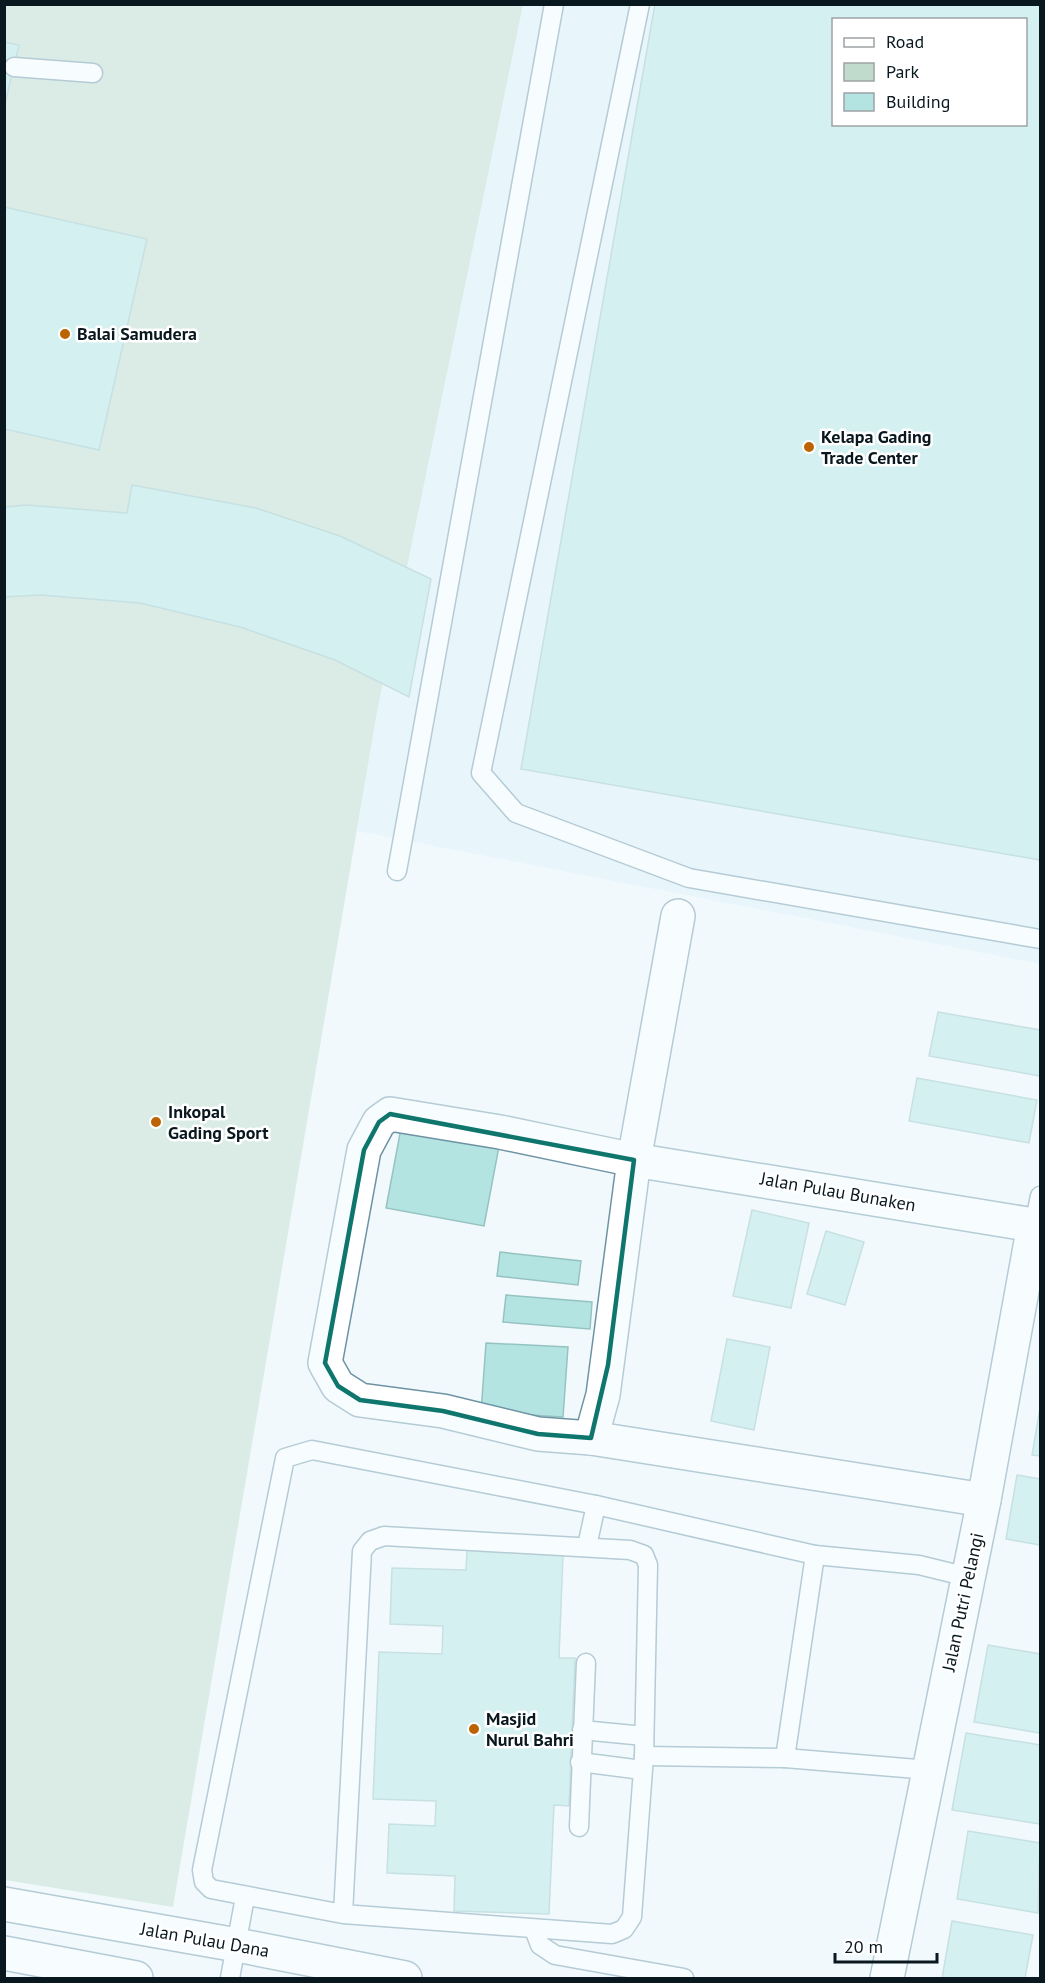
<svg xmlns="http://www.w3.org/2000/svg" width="1045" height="1983" viewBox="0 0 1045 1983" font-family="'PT Sans',sans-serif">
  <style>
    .built { fill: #def1fa; fill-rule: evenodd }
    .green { fill: #c0dbcb }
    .building { fill: #b4e4e2; stroke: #95c3c1; stroke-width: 1.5; fill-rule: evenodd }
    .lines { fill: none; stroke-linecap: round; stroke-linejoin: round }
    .service-casing { stroke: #6d93a4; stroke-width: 21 }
    .minor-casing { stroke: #6d93a4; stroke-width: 36 }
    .service { stroke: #fff; stroke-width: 18 }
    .minor { stroke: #fff; stroke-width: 33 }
    .marked { fill: none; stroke: #0f766e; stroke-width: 4.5; stroke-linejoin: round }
    .poi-dot { fill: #bc6303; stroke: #fff; stroke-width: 2 }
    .labels { text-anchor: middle; stroke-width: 5; stroke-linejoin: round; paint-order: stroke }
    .poi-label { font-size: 18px; font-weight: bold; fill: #09181f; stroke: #fff; text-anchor: start }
    .street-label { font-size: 18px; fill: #09181f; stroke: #fff }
  </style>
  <rect width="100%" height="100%" fill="#f1f9fd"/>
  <path class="built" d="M523 5H1040V964L357 831 377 712ZM834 20H1026V124H834Z"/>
  <polygon class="green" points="4,5 523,5 377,712 173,1907 5,1880"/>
  <g class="building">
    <path d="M655 4H1040V860L521 769ZM834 20H1026V124H834Z"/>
    <polygon points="4,42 19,45 4,108"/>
    <polygon points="4,207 147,239 99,450 4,429"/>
    <polygon points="132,485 256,508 340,536 431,579 409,697 335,660 240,627 140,603 41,595 4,597 4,507 27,505 127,513"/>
    <polygon points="938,1012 1040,1030 1040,1076 929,1056"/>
    <polygon points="917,1078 1037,1100 1029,1143 909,1121"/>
    <polygon points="402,1123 500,1141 484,1226 386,1208"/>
    <polygon points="752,1210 809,1223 791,1308 733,1296"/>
    <polygon points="826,1231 864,1242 845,1305 807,1294"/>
    <polygon points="500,1252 581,1261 578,1285 497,1276"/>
    <polygon points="506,1295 592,1302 590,1329 503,1322"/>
    <polygon points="727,1339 770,1347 754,1430 711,1421"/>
    <polygon points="486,1343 568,1347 563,1417 481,1412"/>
    <polygon points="1040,1408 1040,1456 1032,1455"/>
    <polygon points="1017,1475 1040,1479 1040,1545 1006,1539"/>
    <polygon points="467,1550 563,1554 559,1658 575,1658 569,1806 554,1805 549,1914 454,1911 455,1876 387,1873 389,1824 435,1826 436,1801 373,1799 379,1652 442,1654 443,1626 390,1624 392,1568 466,1570"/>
    <polygon points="988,1645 1040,1654 1040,1733 974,1722"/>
    <polygon points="966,1733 1040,1745 1040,1824 952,1810"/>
    <polygon points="968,1831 1040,1843 1038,1913 957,1899"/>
    <polygon points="952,1921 1033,1935 1025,1978 942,1978"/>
  </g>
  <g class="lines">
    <g class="service-casing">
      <g id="service">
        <polyline points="640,4 481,773 516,813 689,878 1040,939"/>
        <polyline points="14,67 93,73"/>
        <polyline points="397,871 554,4"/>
        <polyline points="1034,1225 1040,1196"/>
        <polyline points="587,1546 596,1505"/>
        <polyline points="582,1730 644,1736"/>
        <polyline points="644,1756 785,1758 929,1770"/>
        <polyline points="785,1758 815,1555"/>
        <polyline points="580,1762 642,1770"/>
        <polyline points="579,1827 586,1663"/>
        <polyline points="343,1914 362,1551 370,1541 384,1536 630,1550 644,1555 648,1565 644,1756 632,1917 624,1929 612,1934 343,1914 211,1889 204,1882 202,1870 285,1458 312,1450 596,1505 815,1555 919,1565 968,1577"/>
        <polyline points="534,1929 540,1945 555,1955 684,1978"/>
        <polyline points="230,1978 245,1897"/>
      </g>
    </g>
    <g class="minor-casing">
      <g id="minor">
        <polyline points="591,1438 603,1395 634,1160 678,916"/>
        <polyline points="984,1500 591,1438 538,1434 443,1411 360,1400 338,1386 325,1363 364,1150 379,1122 390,1114 500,1132 634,1160 1040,1226"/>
        <polyline points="4,1904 237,1945 405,1978"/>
        <polyline points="4,1953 136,1978"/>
        <polyline points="887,1978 984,1500 1034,1225"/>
      </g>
    </g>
    <use href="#service" class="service"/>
    <use href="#minor" class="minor"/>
  </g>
  <path d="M0 0H1045V1983H0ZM390 1114 634 1160 608 1365 591 1438 538 1434 443 1411 360 1400 338 1386 325 1363 364 1150 379 1122Z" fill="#f1f9fd" fill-opacity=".55" fill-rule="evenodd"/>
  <path class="marked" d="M390 1114 634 1160 608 1365 591 1438 538 1434 443 1411 360 1400 338 1386 325 1363 364 1150 379 1122Z"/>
  <g class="poi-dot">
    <circle cx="65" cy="334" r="6"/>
    <circle cx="809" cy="447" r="6"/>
    <circle cx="156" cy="1122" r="6"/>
    <circle cx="474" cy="1729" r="6"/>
  </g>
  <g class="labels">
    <g class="poi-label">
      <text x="77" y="340">Balai Samudera</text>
      <text x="821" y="443">Kelapa Gading<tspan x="821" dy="21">Trade Center</tspan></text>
      <text x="168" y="1118">Inkopal<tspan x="168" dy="21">Gading Sport</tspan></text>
      <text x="486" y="1725">Masjid<tspan x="486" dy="21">Nurul Bahri</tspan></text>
    </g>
    <g class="street-label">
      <text transform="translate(838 1192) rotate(10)" y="6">Jalan Pulau Bunaken</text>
      <text transform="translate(963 1602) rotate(-78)" y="6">Jalan Putri Pelangi</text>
      <text transform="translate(205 1940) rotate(10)" y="6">Jalan Pulau Dana</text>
    </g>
  </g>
  <rect width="1045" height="1983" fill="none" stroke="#09181f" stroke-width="12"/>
  <rect x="832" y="18" width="195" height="108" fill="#ffffff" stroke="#9da3a5" stroke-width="1.5"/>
  <rect x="844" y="38" width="30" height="9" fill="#ffffff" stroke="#9da3a5" stroke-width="1.5"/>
  <text x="886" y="48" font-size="18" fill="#09181f">Road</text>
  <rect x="844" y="63" width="30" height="18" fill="#c0dbcb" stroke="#9da3a5" stroke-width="1.5"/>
  <text x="886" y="78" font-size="18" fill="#09181f">Park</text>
  <rect x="844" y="93" width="30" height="18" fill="#b4e4e2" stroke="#9da3a5" stroke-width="1.5"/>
  <text x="886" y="108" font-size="18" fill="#09181f">Building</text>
  <path d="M835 1953v9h102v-9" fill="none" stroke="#09181f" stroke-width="3"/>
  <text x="844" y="1953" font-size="18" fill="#09181f" stroke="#ffffff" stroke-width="4.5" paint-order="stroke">20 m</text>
</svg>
